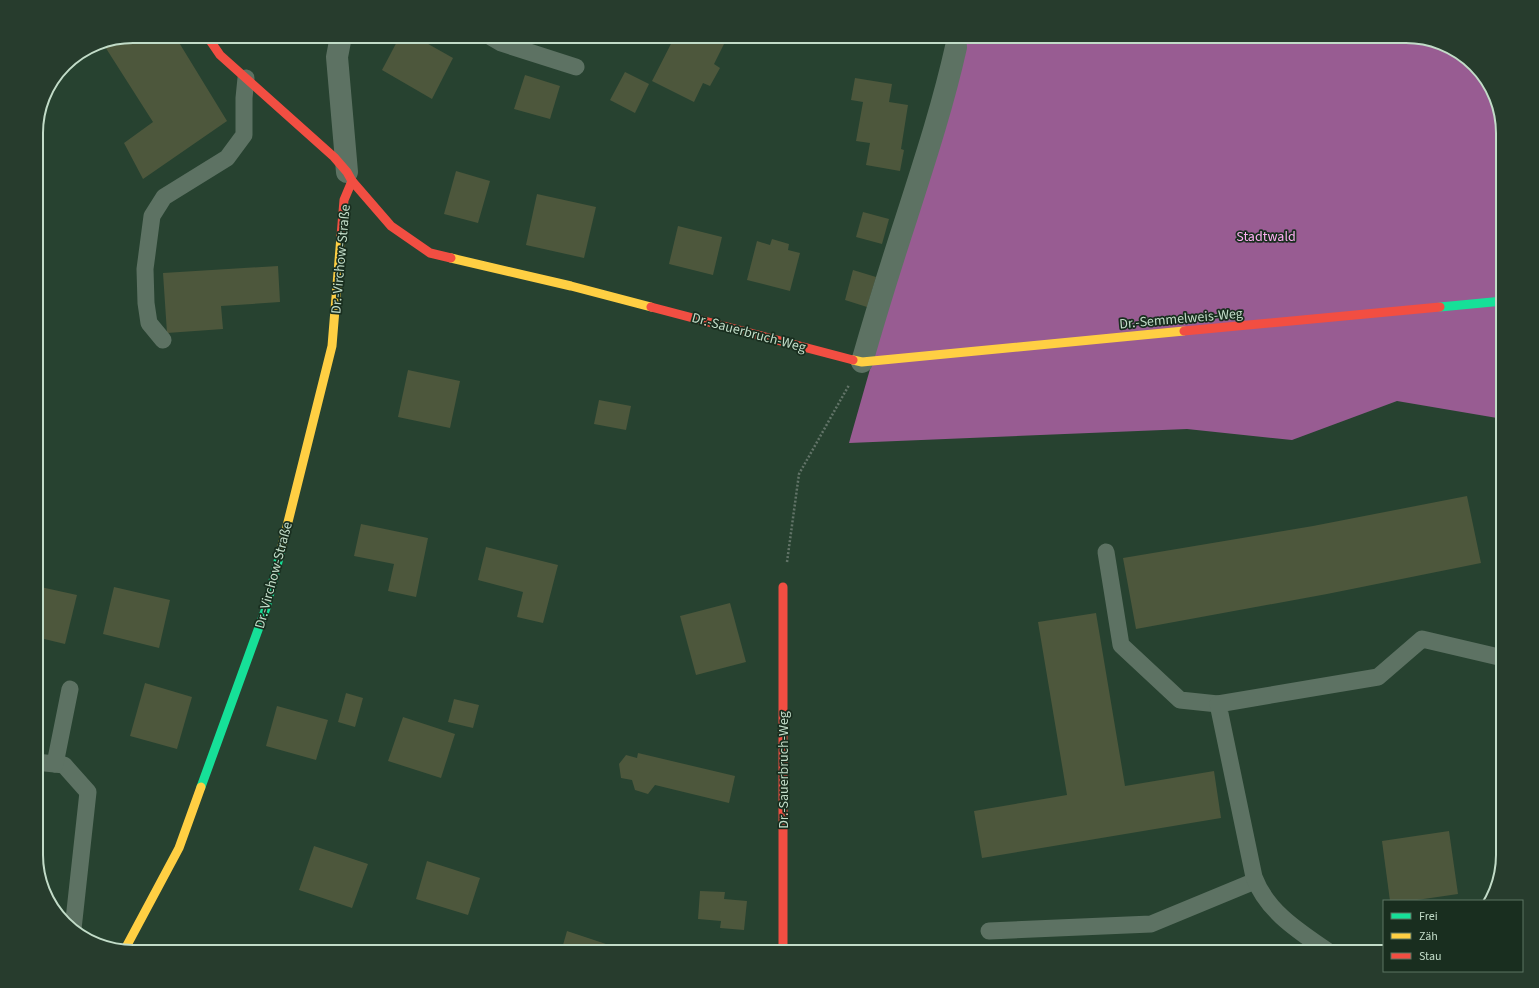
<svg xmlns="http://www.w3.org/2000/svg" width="1539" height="988" viewBox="0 0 1539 988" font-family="'Source Sans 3',sans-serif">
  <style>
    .forest { fill: #985c92 }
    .building { fill: #4d573c }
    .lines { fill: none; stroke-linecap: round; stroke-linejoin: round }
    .path { stroke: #627468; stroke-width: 2.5; stroke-dasharray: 2 2; stroke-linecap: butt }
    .lane { stroke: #5d7263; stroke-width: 17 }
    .street { stroke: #5d7263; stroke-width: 22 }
    .fast { stroke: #16e098; stroke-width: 9 }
    .slow { stroke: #ffcf43; stroke-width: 9 }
    .jam { stroke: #f24e42; stroke-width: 9 }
    .labels { text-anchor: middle; stroke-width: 3.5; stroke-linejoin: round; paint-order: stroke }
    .park-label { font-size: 14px; fill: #feaff2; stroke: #192e1f }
    .street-label { font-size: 14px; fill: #c2dcc8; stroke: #192e1f }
    .rim { fill: none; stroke: #c2dcc8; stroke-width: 2 }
  </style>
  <rect width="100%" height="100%" fill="#274230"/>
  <polygon class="forest" points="962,36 1406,36 1460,52 1490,85 1503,133 1503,419 1397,401 1292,440 1187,429 849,443 880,334 951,103"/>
  <g class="building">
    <polygon points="133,36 175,36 227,121 143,179 124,143 153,122 102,42"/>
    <polygon points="400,36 414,36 453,58 432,99 382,70"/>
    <polygon points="675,36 708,36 724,44 714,64 720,68 710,86 703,83 694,102 652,81"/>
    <polygon points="625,72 649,84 635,113 610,100"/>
    <polygon points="525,75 560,86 550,119 514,109"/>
    <polygon points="855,78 892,84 889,102 908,105 901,149 904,150 900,171 866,165 870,143 856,141 863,102 851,100"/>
    <polygon points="456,171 490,181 478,223 444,214"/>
    <polygon points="537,194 596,207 584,258 526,245"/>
    <polygon points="863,212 889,219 882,244 856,237"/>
    <polygon points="678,226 722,237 713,275 669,264"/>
    <polygon points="772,239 789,244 788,250 800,253 790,291 747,280 757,241 770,245"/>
    <polygon points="278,266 280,302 221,306 223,329 167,333 163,273"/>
    <polygon points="853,270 876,277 867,307 845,300"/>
    <polygon points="408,370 460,381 450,428 398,417"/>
    <polygon points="599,400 631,406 626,430 594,424"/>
    <polygon points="1467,496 1481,563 1327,594 1136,629 1123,558 1313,526"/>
    <polygon points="361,524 428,538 416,597 388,591 394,564 354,556"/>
    <polygon points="486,547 558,565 543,623 517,617 523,592 478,580"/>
    <polygon points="36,586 77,595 65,644 36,637"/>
    <polygon points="114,587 170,600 159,648 103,634"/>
    <polygon points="730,603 746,662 696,675 680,616"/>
    <polygon points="1096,613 1125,786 1214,771 1221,818 982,858 974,811 1067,795 1038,622"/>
    <polygon points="145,683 192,697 177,749 130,736"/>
    <polygon points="346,693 363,698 355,727 338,722"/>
    <polygon points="454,699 479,705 473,728 448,722"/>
    <polygon points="277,706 328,720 316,760 266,746"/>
    <polygon points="403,717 455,734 441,778 388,761"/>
    <polygon points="638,753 735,776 729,803 655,785 648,794 635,790 632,780 621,778 619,764 626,755 637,758"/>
    <polygon points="1449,831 1458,894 1410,901 1390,901 1382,841"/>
    <polygon points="314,846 368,864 352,908 299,890"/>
    <polygon points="427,861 480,878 468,915 416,899"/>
    <polygon points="700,891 725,892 724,899 747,901 744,930 720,928 721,921 698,919"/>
    <polygon points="567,931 615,947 613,952 561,952"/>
  </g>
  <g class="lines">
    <polyline class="path" points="787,562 799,474 849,385"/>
    <g class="lane">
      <polyline points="489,36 501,43 576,67"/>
      <polyline points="163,340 149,323 146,303 145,269 152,216 164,197 227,158 244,135 244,98 246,78"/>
      <polyline points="1106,552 1121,645 1180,700 1218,704"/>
      <polyline points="36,762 64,765 88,792 73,929"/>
      <polyline points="55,764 70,689"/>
      <polyline points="989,931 1151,924 1255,881"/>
      <path d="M1329 952C1300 932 1267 912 1254 877L1218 704 1378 677 1422 639 1503 658"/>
    </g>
    <g class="street">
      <polyline points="341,36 337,57 347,172"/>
      <path d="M862 362C876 313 891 265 907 216 925 160 943 105 956 47"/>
    </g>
    <g class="fast">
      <polyline points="1440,307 1503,301"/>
      <polyline points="201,787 266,608 281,550"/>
    </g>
    <g class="slow">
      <polyline points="451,258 571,286 651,307"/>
      <polyline points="853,360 862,362 1184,331"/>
      <polyline points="281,550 332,346 341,236"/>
      <polyline points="125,949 179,848 201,787"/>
    </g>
    <g class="jam">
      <polyline points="207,36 220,55 334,157 347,172 352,181 391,226 430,253 451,258"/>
      <polyline points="341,236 344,200 352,181"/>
      <polyline points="651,307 853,360"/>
      <polyline points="1184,331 1440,307"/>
      <polyline points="783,587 783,952"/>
    </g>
  </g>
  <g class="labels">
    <g class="park-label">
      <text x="1266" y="241">Stadtwald</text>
    </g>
    <g class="street-label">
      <text transform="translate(340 259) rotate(-85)" y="5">Dr.-Virchow-Straße</text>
      <text transform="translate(1181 318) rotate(-5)" y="5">Dr.-Semmelweis-Weg</text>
      <text transform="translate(749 332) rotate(15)" y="5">Dr.-Sauerbruch-Weg</text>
      <text transform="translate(273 575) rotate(-75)" y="5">Dr.-Virchow-Straße</text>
      <text transform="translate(783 770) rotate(-90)" y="5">Dr.-Sauerbruch-Weg</text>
    </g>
  </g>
  <path d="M0 0H1539V988H0ZM133 43H1406A90 90 0 0 1 1496 133V855A90 90 0 0 1 1406 945H133A90 90 0 0 1 43 855V133A90 90 0 0 1 133 43Z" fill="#273c2d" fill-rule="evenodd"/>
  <path class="rim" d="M133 43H1406A90 90 0 0 1 1496 133V855A90 90 0 0 1 1406 945H133A90 90 0 0 1 43 855V133A90 90 0 0 1 133 43Z"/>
  <rect x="1383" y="900" width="140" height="72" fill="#192e1f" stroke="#5d7463"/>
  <rect x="1391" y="913" width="20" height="6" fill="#16e098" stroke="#5d7463"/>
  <text x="1419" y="920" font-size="12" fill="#c2dcc8">Frei</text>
  <rect x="1391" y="933" width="20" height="6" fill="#ffcf43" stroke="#5d7463"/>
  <text x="1419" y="940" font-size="12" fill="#c2dcc8">Zäh</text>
  <rect x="1391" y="953" width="20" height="6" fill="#f24e42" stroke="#5d7463"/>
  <text x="1419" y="960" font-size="12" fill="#c2dcc8">Stau</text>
</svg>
